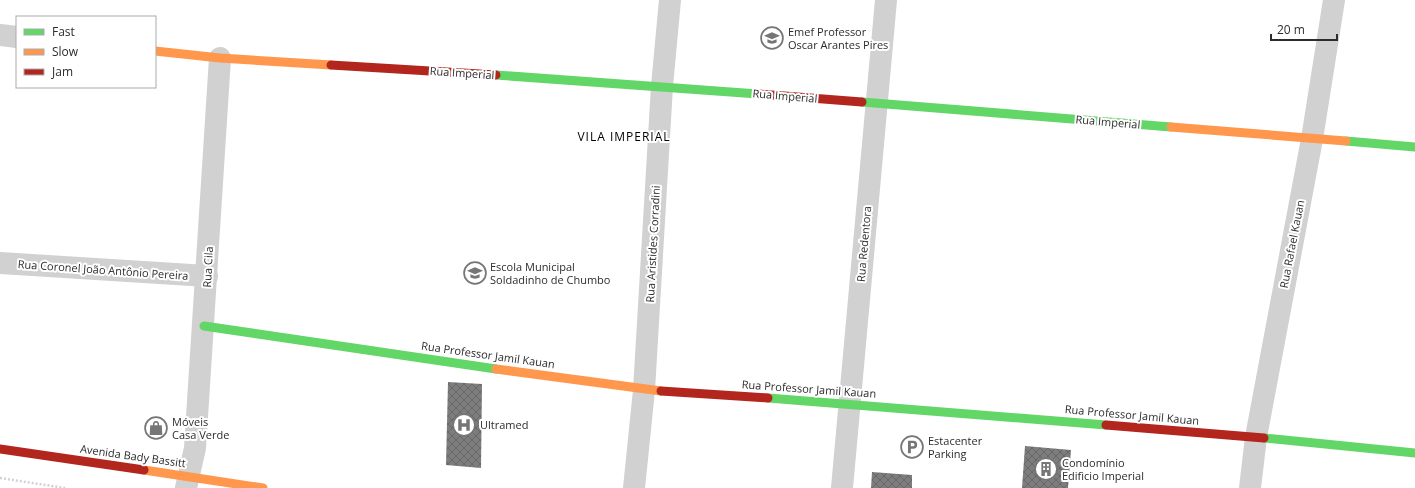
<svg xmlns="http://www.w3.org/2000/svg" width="1415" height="488" viewBox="0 0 1415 488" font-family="'Open Sans',sans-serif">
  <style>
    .building { fill: url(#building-cross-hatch) }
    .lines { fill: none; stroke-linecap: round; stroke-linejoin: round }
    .path { stroke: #d1d1d1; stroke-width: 2.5; stroke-dasharray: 2 2; stroke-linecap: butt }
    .street { stroke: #d1d1d1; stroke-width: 22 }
    .fast { stroke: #63d668; stroke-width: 9 }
    .slow { stroke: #ff974d; stroke-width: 9 }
    .jam { stroke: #b3261e; stroke-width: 9 }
    .labels { text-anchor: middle; stroke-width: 4; stroke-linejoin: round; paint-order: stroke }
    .poi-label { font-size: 11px; fill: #2c2c2c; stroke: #fff; text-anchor: start }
    .street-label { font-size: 11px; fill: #2c2c2c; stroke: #fff }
    .neighbourhood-label { font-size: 12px; letter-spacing: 1px; fill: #000; stroke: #fff }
  </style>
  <defs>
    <pattern id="building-cross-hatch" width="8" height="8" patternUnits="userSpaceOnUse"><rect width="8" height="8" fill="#7d7d7d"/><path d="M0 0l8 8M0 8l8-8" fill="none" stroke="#676767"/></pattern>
  </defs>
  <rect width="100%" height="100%" fill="#fff"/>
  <g class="building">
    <polygon points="448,382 482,384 481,468 446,465"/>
    <polygon points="1025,446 1071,450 1068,488 1022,488"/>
    <polygon points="872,472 912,475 912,488 871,488"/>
  </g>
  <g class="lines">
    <polyline class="path" points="0,478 65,488"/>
    <g class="street">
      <polyline points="0,35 17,37"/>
      <polyline points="0,263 207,276"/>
      <polyline points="186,488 195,448 220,58"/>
      <polyline points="634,488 644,390 662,86 670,0"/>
      <polyline points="842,488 886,0"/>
      <polyline points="1250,488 1256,437 1312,139 1334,0"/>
    </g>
    <g class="fast">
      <polyline points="496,75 758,94"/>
      <polyline points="862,102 1171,127"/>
      <polyline points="1346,141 1415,147"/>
      <polyline points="204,326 496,369"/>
      <polyline points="768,398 1106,425"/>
      <polyline points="1264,438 1415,453"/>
    </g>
    <g class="slow">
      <polyline points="155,51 220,58 331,65"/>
      <polyline points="1171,127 1346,141"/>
      <polyline points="496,369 661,391"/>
      <polyline points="144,470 263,488"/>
    </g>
    <g class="jam">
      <polyline points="331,65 496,75"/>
      <polyline points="758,94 862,102"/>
      <polyline points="661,391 768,398"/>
      <polyline points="1106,425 1264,438"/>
      <polyline points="0,449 144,470"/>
    </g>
  </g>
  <defs>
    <g id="school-ring" transform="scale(1.15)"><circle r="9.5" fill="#fff" stroke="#767676" stroke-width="1.5"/><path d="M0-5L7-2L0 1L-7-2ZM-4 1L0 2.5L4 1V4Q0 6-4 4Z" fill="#767676"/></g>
    <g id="hospital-ring" transform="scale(1.15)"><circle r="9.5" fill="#fff" stroke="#767676" stroke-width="1.5"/><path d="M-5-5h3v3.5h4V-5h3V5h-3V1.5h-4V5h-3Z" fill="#767676"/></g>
    <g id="shop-ring" transform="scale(1.15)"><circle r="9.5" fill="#fff" stroke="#767676" stroke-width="1.5"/><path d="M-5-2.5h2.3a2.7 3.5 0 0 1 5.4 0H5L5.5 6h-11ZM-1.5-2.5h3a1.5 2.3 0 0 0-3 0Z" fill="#767676"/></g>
    <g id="parking-ring" transform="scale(1.15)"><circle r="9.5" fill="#fff" stroke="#767676" stroke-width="1.5"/><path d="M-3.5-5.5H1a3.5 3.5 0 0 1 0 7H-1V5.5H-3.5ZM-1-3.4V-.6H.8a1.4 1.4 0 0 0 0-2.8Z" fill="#767676"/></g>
    <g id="building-ring" transform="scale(1.15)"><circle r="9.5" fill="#fff" stroke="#767676" stroke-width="1.5"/><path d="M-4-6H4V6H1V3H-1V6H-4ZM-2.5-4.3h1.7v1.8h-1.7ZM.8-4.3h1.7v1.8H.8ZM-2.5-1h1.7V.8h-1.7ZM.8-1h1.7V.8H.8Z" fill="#767676"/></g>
  </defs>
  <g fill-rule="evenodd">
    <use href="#school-ring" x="772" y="38"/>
    <use href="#school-ring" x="475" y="273"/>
    <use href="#hospital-ring" x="464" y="425"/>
    <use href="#shop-ring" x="156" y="428"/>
    <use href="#parking-ring" x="912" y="447"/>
    <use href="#building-ring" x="1046" y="469"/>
  </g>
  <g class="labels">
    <g class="poi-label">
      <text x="788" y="36">Emef Professor<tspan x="788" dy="13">Oscar Arantes Pires</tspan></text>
      <text x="490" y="271">Escola Municipal<tspan x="490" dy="13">Soldadinho de Chumbo</tspan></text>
      <text x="172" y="426">Móveis<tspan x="172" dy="13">Casa Verde</tspan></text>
      <text x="480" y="429">Ultramed</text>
      <text x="928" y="445">Estacenter<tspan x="928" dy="13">Parking</tspan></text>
      <text x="1062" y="467">Condomínio<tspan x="1062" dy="13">Edifìcio Imperial</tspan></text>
    </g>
    <g class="street-label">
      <text transform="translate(462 73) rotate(4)" y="4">Rua Imperial</text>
      <text transform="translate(785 96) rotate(5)" y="4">Rua Imperial</text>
      <text transform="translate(1108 122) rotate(5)" y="4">Rua Imperial</text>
      <text transform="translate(653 244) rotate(-87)" y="4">Rua Aristides Corradini</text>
      <text transform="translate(864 244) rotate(-85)" y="4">Rua Redentora</text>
      <text transform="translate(1292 244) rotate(-79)" y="4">Rua Rafael Kauan</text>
      <text transform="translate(208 267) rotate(-87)" y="4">Rua Cila</text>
      <text transform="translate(103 270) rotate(4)" y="4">Rua Coronel João Antônio Pereira</text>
      <text transform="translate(488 355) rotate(8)" y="4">Rua Professor Jamil Kauan</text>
      <text transform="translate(809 389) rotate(4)" y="4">Rua Professor Jamil Kauan</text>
      <text transform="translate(1132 415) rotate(5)" y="4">Rua Professor Jamil Kauan</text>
      <text transform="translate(133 456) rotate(8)" y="4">Avenida Bady Bassitt</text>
    </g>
    <g class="neighbourhood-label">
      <text x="624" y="141">VILA IMPERIAL</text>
    </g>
  </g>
  <rect x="16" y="16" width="140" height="72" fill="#ffffff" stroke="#ababab"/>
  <rect x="24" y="29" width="20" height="6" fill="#63d668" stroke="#ababab"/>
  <text x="52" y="36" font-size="12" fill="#2c2c2c">Fast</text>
  <rect x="24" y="49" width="20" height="6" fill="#ff974d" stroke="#ababab"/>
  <text x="52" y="56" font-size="12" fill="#2c2c2c">Slow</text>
  <rect x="24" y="69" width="20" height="6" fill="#b3261e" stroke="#ababab"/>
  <text x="52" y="76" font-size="12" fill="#2c2c2c">Jam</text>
  <path d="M1271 34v6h66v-6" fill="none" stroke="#2c2c2c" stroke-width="2"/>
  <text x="1277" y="34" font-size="12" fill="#2c2c2c" stroke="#ffffff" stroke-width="3" paint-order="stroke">20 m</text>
</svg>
